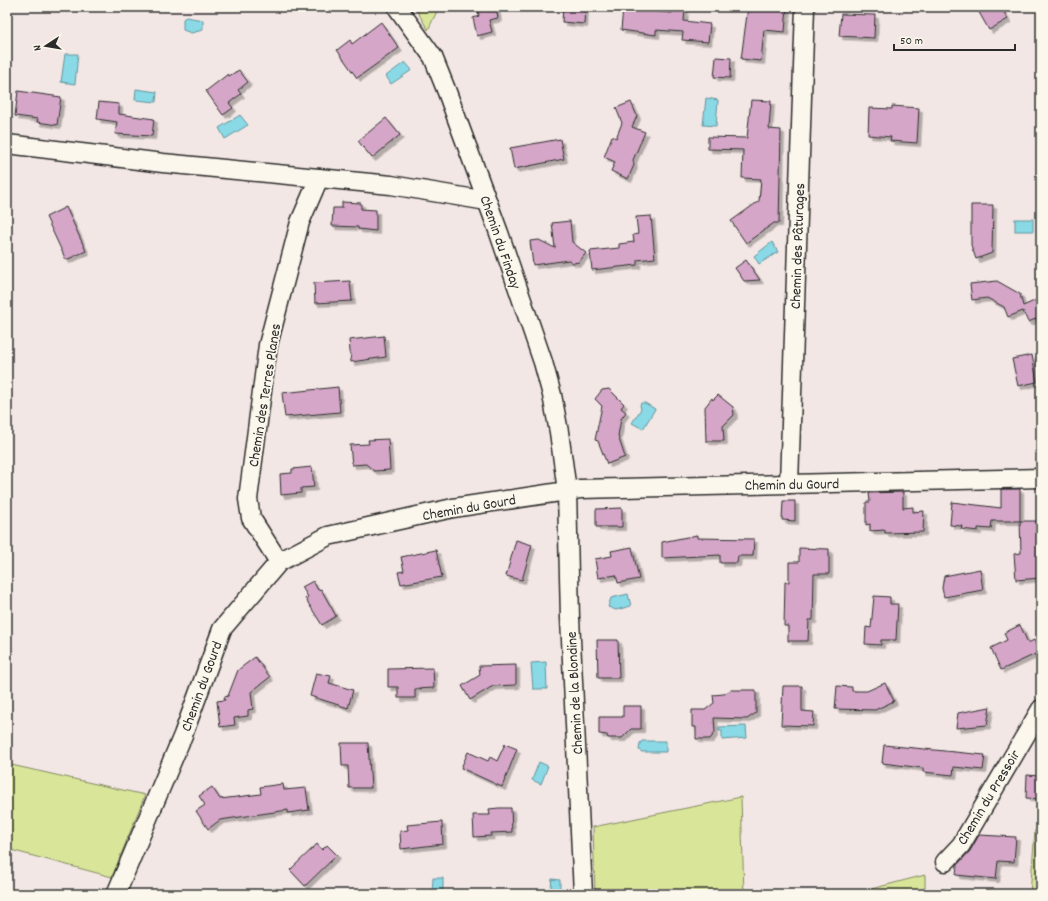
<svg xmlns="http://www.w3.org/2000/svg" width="1048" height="901" viewBox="0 0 1048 901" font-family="Dekko,sans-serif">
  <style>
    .green { fill: #d9e699; stroke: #828862 }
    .water { fill: #89d9e6; stroke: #63939b }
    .building { fill: #d5a6c8; stroke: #2b2b2b; filter: url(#shadow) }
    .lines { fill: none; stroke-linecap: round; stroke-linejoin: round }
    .street-casing { stroke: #2b2b2b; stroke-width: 21 }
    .street { stroke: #fbf7ec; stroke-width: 18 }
    .labels { text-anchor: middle; stroke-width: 3.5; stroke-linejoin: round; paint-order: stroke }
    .street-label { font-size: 15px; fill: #2b2b2b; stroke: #fbf7ec }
  </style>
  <defs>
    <filter id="shadow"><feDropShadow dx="3.5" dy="3.5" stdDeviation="0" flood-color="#0004"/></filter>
  </defs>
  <rect width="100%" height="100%" fill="#f3e7e5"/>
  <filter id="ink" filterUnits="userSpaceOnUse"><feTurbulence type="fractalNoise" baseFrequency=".025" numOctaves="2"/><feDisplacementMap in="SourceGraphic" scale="8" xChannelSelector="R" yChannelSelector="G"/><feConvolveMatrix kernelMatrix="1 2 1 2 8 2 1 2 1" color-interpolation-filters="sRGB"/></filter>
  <g filter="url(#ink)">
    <g class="green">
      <polygon points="415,7 439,7 428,30"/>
      <polygon points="7,764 145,795 112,877 7,849"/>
      <polygon points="741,797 744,894 595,894 593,827"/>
      <polygon points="1035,830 1041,830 1041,894 1030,894"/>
      <polygon points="925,875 925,894 852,894"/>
    </g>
    <g class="water">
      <polygon points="186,17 203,20 203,30 191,33 183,30 183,19"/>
      <polygon points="65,54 78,54 75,84 61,82"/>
      <polygon points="405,62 412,70 391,84 386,76"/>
      <polygon points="136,89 157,92 156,102 135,100"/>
      <polygon points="706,98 718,100 716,126 703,125"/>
      <polygon points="240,115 248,125 225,139 219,128"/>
      <rect x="1015" y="219" width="18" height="12"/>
      <polygon points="772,242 778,252 759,264 754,256"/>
      <polygon points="641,403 645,403 655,409 643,429 632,423 641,409 640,405"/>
      <polygon points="628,594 631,606 616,610 608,607 611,598"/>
      <polygon points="546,662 547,689 533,689 531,663"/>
      <polygon points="746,726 747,738 722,740 722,731 719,731 719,727"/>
      <polygon points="642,741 666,741 666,752 642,752 639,750 640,743"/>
      <polygon points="539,762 548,766 541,784 532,780"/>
      <polygon points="433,878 443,878 443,894 432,894"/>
      <polygon points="552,879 560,880 560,894 550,894"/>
    </g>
    <g class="building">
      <polygon points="477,7 496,7 498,18 489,20 492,32 477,36 473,18 479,16"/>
      <polygon points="563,7 585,7 584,24 562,22"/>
      <polygon points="748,7 787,7 785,32 764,30 761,61 741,59"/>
      <polygon points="976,7 1001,7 1008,19 989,30"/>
      <polygon points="623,8 672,13 672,8 685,9 684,21 710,24 708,42 682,40 683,32 656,30 656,35 621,30"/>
      <polygon points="841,14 875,15 874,38 839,36"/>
      <polygon points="381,22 399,48 357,78 337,50 350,40 352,44"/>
      <polygon points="716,57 731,58 730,78 714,77"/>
      <polygon points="239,70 248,82 238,90 241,94 229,103 233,108 223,115 206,91 228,74 229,76"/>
      <polygon points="18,91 61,97 57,125 37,122 38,119 15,116"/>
      <polygon points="751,100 771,101 769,129 781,130 779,223 774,223 746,243 731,221 759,201 761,179 742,178 743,150 708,149 708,137 747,138"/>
      <polygon points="99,102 119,104 119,114 154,119 152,136 115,134 117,122 97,119"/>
      <polygon points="631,102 637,116 632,127 645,132 633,160 634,165 628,179 611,171 615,162 604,157 612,136 616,138 622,123 616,108"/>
      <polygon points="892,106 919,108 917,143 890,141 891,137 868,135 869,108 892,109"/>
      <polygon points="386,118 400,135 372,158 358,141"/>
      <polygon points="560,139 564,159 514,169 510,148"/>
      <polygon points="342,202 361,203 361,209 376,210 376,231 358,229 358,227 332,226 333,208 342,208"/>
      <polygon points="971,205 993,205 992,253 976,259 971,245"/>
      <polygon points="66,207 86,251 66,260 46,217"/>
      <polygon points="651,216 655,258 637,260 637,265 592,270 590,251 619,248 619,244 634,242 633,235 638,234 636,217"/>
      <polygon points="570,221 572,242 586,253 579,262 573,263 569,260 533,265 530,241 539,240 555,248 552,223"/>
      <polygon points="746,260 760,280 744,281 735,268"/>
      <polygon points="350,281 352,301 315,303 314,283"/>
      <polygon points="997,281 1020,294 1023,306 1041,298 1041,317 1028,322 1023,311 1008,317 1004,307 987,298 972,300 970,284"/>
      <polygon points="384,336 386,357 351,362 349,340"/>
      <polygon points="1032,355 1037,382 1018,386 1012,359"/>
      <polygon points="338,387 340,412 285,417 282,393"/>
      <polygon points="609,389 624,404 621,408 626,412 621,419 618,436 625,457 607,464 598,441 595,440 602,406 595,399 602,390"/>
      <polygon points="718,395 733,407 734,415 723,426 724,441 706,441 705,407 712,398 713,400"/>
      <polygon points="388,439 390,470 374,471 366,464 352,465 350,445 369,444 368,440"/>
      <polygon points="312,467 314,487 301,488 301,493 281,495 280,474 292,473 292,469"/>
      <polygon points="1001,489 1020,489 1020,521 1041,521 1041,578 1016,580 1014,554 1021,553 1020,521 992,521 991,529 978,528 978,531 961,529 962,526 950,525 952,502 1001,508"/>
      <polygon points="903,492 903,508 913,507 913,512 924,511 923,532 885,533 885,530 870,531 870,524 866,525 866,502 870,502 869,493"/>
      <polygon points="783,501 795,501 795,521 782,520"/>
      <polygon points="622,508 622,527 596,527 596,509"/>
      <polygon points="697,535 697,538 754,539 753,556 738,556 737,563 720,563 720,555 662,558 662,542"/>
      <polygon points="516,540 532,545 522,580 506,576"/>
      <polygon points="632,547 639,579 618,583 616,575 598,578 595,559 612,556 611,551"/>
      <polygon points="799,548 829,549 829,574 814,574 813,620 809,620 808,641 788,641 788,626 784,626 785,582 789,582 789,562 799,562"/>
      <polygon points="436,550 442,577 401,584 398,572 404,571 401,557"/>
      <polygon points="980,569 983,590 944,597 942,588 944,576"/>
      <polygon points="313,581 318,590 321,589 336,616 322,625 305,598 308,597 302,587"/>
      <polygon points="874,596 890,597 890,604 898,604 896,640 881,640 881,645 865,644 866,627 871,628"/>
      <polygon points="1020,625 1028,643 1034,640 1040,652 1001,670 991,648 1007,640 1004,633"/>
      <polygon points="597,640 618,640 619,678 598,678"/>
      <polygon points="255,657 270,677 251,692 253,709 248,710 248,716 234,718 235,725 220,727 217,701 225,700 224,697 228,696 238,670"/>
      <polygon points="516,665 516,685 493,686 470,700 462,686 480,675 479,666"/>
      <polygon points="433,668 434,688 415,689 415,698 398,698 398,687 388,687 388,669"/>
      <polygon points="316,673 331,676 329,683 353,690 348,708 310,696"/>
      <polygon points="885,683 894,701 875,710 835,709 837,686 852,687 852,691 867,691"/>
      <polygon points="783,686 802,686 802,711 814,712 813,726 781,725"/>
      <polygon points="731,690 756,690 756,713 747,719 714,718 715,732 710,739 696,739 696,727 692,727 692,710 705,710 714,703 713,695 724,694"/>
      <polygon points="623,706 641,706 641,729 631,729 622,738 608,738 607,735 599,734 599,717 623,717"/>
      <polygon points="990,707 987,725 956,728 958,713"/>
      <polygon points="341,743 368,743 371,788 349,788 348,766 342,766"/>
      <polygon points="505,744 517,749 502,787 461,768 468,752 488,761 490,757 497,761"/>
      <polygon points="884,745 985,755 983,770 954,767 953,775 923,772 923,768 882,763"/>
      <polygon points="1027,775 1041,776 1041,799 1026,798"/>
      <polygon points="283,784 284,790 306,788 309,810 288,813 288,810 220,820 208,829 196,811 205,805 199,796 212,787 220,799 261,794 260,787"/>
      <polygon points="499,808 511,808 512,832 491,833 491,836 474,837 473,815 490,815 489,809"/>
      <polygon points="442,822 443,844 401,849 400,831 408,830 407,825"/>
      <polygon points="979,835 1016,837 1014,862 998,861 996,879 956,875 957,865 970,851"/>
      <polygon points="317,844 322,850 327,845 337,855 305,886 290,870"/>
    </g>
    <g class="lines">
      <g class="street-casing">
        <g id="street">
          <polyline points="397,7 433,57 447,92 499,233 543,362 552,395 559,432 567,491 570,618 583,894"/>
          <polyline points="7,144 163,163 391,185 487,201"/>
          <polyline points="789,484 805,7"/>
          <polyline points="279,562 251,518 248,499 268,345 300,222 319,178"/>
          <polyline points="945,862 961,845 1041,709"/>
          <polyline points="116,894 183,735 222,629 279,562 328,536 453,508 580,489 1041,478"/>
        </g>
      </g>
      <use href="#street" class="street"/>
    </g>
  </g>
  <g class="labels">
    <g class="street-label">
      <text transform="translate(501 242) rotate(71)" y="5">Chemin du Finday</text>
      <text transform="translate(797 246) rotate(-88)" y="5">Chemin des Pâturages</text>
      <text transform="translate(264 395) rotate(-81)" y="5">Chemin des Terres Planes</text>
      <text transform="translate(792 484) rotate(-1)" y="5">Chemin du Gourd</text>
      <text transform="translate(469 507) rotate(-10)" y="5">Chemin du Gourd</text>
      <text transform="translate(201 686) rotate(-70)" y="5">Chemin du Gourd</text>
      <text transform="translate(574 693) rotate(-93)" y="5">Chemin de la Blondine</text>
      <text transform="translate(988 797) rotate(-59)" y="5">Chemin du Pressoir</text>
    </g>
  </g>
  <rect width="1048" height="901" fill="none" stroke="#fbf7ec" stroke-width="24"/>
  <rect x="12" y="12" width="1024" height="877" fill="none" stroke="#2b2b2b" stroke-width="1.5" filter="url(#ink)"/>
  <g transform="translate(46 46) rotate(258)" stroke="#fbf7ec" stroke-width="3" paint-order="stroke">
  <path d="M0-3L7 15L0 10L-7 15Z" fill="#2b2b2b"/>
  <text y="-6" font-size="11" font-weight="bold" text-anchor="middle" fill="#2b2b2b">N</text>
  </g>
  <path d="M894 44v6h121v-6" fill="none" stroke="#2b2b2b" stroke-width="2"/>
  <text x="900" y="44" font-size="12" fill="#2b2b2b" stroke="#fbf7ec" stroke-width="3" paint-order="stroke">50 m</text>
</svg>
